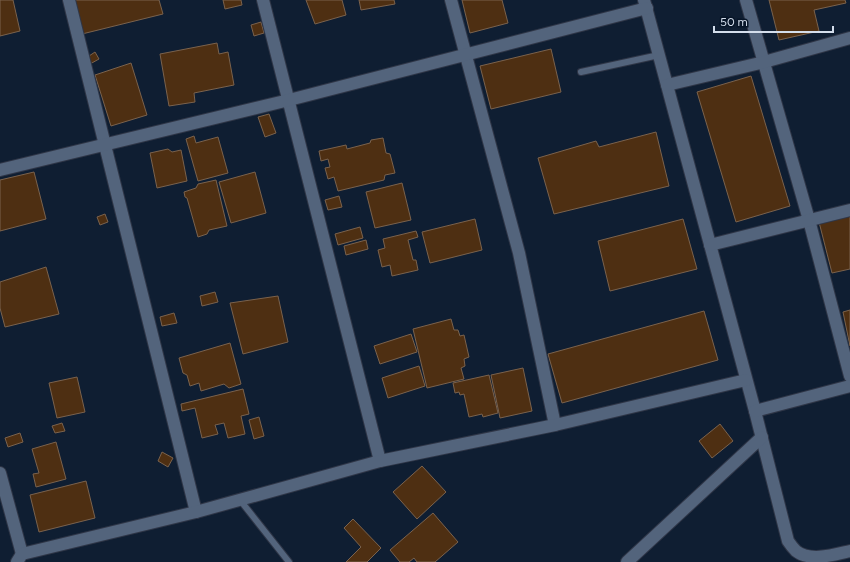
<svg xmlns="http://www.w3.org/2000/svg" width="850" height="562" viewBox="0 0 850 562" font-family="Figtree,sans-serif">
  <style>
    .building { fill: #4e2f12; stroke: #7a624d }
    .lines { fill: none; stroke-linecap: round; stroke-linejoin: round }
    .lane-casing { stroke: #2f3647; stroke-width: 8 }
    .street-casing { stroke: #2f3647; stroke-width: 14 }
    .lane { stroke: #53647c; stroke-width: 6 }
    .street { stroke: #53647c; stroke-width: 12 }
  </style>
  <rect width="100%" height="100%" fill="#0f1e32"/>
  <g class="building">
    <polygon points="0,0 13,0 20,31 0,36"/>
    <polygon points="74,0 159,0 163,14 82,34"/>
    <polygon points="223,0 241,0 242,5 225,9"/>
    <polygon points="306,0 342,0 346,15 315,24"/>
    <polygon points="359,0 394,0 395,4 361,10"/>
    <polygon points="462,0 502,0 508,23 470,33"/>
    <polygon points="769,0 845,0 846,3 814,10 819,31 779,40"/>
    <polygon points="261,22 264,33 254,36 251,25"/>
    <polygon points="217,43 219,54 228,52 234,85 194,93 195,102 169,106 160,54"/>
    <polygon points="551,49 561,92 491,109 480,66"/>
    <polygon points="95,52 99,59 90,64 86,58"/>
    <polygon points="131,63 147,115 111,126 95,75"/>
    <polygon points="751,76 790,206 736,222 697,92"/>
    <polygon points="269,114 276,133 265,137 258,117"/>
    <polygon points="656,132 669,186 554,214 538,158 596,141 599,147"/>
    <polygon points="194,136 196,143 218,137 228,173 198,181 186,139"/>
    <polygon points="383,138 386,153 390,154 395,173 385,175 384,180 338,191 334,177 328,179 325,168 330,167 328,159 321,161 319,151 346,145 347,149 370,143 371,140"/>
    <polygon points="168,149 172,152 181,150 187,181 157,188 150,153"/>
    <polygon points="34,172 46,219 0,231 0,180"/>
    <polygon points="255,172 266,213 231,223 219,182"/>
    <polygon points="216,180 227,226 209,230 207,234 198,237 187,198 185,197 184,192 196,188 198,184"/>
    <polygon points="402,183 411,220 375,228 366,192"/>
    <polygon points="339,196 342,207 328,210 325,200"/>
    <polygon points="105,214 108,222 100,225 97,217"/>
    <polygon points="850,215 850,269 832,273 819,222"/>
    <polygon points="475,219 482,250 430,263 422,232"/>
    <polygon points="683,219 697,269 610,291 598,241"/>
    <polygon points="360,227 363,238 338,245 335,234"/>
    <polygon points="416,231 418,237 408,240 413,260 416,260 418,270 392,276 390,265 382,267 378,250 385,248 383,239"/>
    <polygon points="366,240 368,249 346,255 344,246"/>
    <polygon points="46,267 59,314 5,327 0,308 0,282"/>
    <polygon points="215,292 218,302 202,306 200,296"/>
    <polygon points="278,296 288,342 243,354 230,303"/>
    <polygon points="850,310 850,346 843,312"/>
    <polygon points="704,311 718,360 562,403 548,354"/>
    <polygon points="174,313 177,323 162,326 160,317"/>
    <polygon points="451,319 454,330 458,330 460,336 464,335 469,357 464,359 465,366 461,368 464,379 427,388 413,329"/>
    <polygon points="411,334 417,352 380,364 374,346"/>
    <polygon points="230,343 241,384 229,388 224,384 201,391 199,383 190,386 187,375 183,373 179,358"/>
    <polygon points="419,366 425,386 388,398 382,378"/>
    <polygon points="523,368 532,411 500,418 491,375"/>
    <polygon points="489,375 498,413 483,417 482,414 469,417 464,394 460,395 459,392 455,393 453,383"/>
    <polygon points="77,377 85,412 57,418 49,383"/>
    <polygon points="243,389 249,414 241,416 245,434 228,438 224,423 215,425 218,434 202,438 195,408 182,411 181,404"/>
    <polygon points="259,417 264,436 254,439 249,420"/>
    <polygon points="62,423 65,431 55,433 52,426"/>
    <polygon points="720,424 733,441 712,458 699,441"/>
    <polygon points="20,433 23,442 8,447 5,438"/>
    <polygon points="56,442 66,479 36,487 33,474 39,473 32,449"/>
    <polygon points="162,452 173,458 168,467 158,461"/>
    <polygon points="422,466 446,492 417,519 393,492"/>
    <polygon points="86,481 95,518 39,532 30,495"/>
    <polygon points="433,513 458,542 435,562 417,562 414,558 409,562 400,562 390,550"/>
    <polygon points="353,519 381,548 367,562 346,562 361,547 344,528"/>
  </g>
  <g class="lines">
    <g class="lane-casing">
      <g id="lane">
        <polyline points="581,72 659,55"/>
        <polyline points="240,500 289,562"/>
      </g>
    </g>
    <g class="street-casing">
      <g id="street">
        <polyline points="69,0 196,512"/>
        <polyline points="263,0 380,461"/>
        <polyline points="451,0 519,253 555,425"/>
        <path d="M644 0 755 411 788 541C790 544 793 548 796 551 810 562 833 555 850 551"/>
        <polyline points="746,0 809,220 850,376"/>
        <polyline points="667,85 764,62 850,38"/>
        <polyline points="0,170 289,100 647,8"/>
        <polyline points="710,245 850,210"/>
        <polyline points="755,411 850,386"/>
        <polyline points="0,473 22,554"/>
        <polyline points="17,562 22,554 196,512 380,461 555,425 746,380"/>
        <polyline points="627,562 762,437"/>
      </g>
    </g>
    <use href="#lane" class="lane"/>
    <use href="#street" class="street"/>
  </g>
  <path d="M714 26v6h119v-6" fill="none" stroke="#d4deec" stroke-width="2"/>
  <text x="720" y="26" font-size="12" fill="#d4deec" stroke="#071528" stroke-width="3" paint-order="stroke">50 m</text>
</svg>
